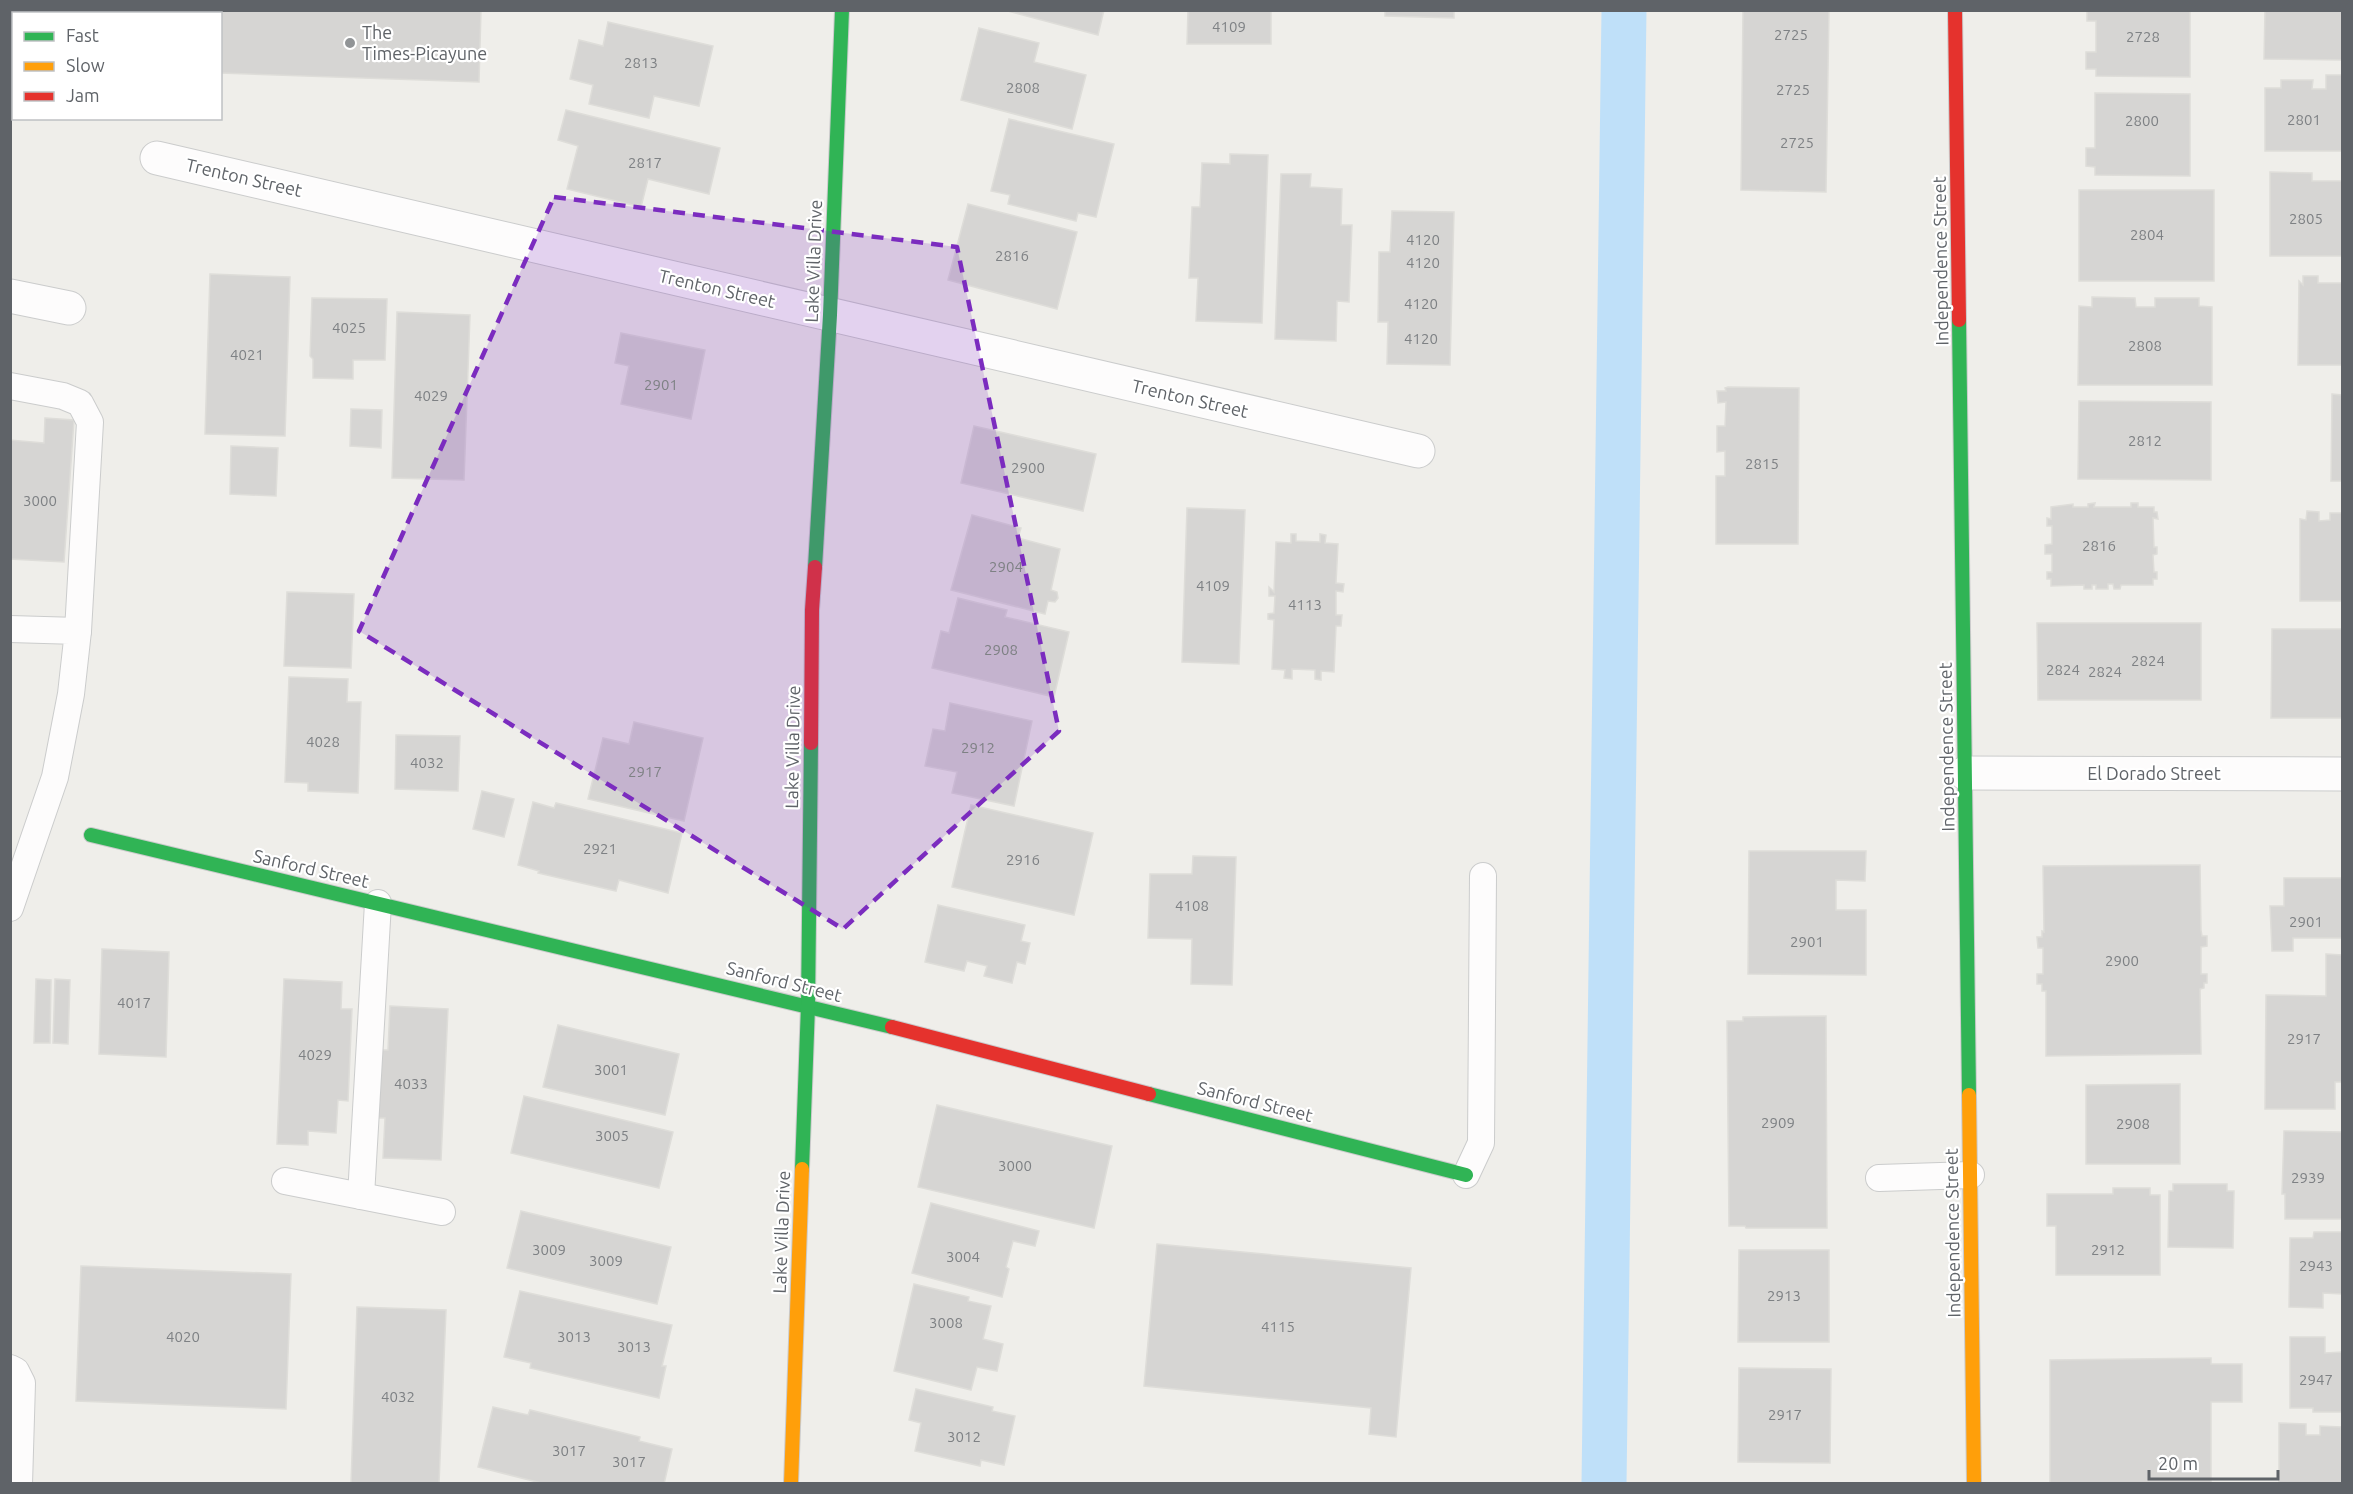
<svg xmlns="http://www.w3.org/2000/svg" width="2353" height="1494" viewBox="0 0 2353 1494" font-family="Ubuntu,sans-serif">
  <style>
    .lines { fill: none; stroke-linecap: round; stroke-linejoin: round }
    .canal { stroke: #bfe0f9; stroke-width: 45 }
    .building { fill: #d6d5d3; stroke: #deddd9; stroke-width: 1.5 }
    .lane-casing { stroke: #cbcccc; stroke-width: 28 }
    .street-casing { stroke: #cbcccc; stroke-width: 35 }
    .fast-casing { stroke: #cacacb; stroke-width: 16 }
    .slow-casing { stroke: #cacacb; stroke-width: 16 }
    .jam-casing { stroke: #cacacb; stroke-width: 16 }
    .lane { stroke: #fdfcfc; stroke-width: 26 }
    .street { stroke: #fdfcfc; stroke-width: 33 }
    .fast { stroke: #30b455; stroke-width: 14 }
    .slow { stroke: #ff9f0a; stroke-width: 14 }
    .jam { stroke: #e5322d; stroke-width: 14 }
    .marked { fill: #7b2cbf; fill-opacity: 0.2; stroke: #7b2cbf; stroke-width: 4.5; stroke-dasharray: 12 8; stroke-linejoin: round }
    .poi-dot { fill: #919496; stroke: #fff; stroke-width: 2 }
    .labels { text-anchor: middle; stroke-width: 4.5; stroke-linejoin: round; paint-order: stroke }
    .number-label { font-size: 15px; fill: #7e8184 }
    .poi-label { font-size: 18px; fill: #5f6368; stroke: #fff; text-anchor: start }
    .street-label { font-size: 18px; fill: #5f6368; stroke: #fff }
  </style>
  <rect width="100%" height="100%" fill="#efeeea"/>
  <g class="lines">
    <polyline class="canal" points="1604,1484 1624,10"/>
  </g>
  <g class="building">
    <polygon points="197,10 481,10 479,82 220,73 220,14 197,14"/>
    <polygon points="1004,10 1104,10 1098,35"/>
    <polygon points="1188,10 1271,10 1271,44 1187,44"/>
    <polygon points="1385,10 1454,10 1454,18 1385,16"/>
    <polygon points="1743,10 1829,10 1826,192 1741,190"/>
    <polygon points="2087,10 2190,10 2190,77 2096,76 2096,69 2086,69 2086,52 2096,52 2096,21 2087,21"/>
    <polygon points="2265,10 2342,10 2342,60 2264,59"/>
    <polygon points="608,22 713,46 699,106 654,96 649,118 589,104 593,85 570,79 579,40 603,46"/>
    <polygon points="979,28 1039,43 1034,62 1086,75 1072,129 961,100"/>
    <polygon points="2326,75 2342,75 2342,151 2265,151 2265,88 2281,88 2281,80 2313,80 2312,89 2326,89"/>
    <polygon points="2095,93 2190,94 2190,176 2095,175 2095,167 2086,166 2086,148 2095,148"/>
    <polygon points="566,110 720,148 709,194 648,179 641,207 567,189 578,146 558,140"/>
    <polygon points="1009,119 1114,144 1096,217 1078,213 1076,221 1008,204 1010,195 991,191"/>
    <polygon points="1230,154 1268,155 1262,323 1196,321 1198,278 1189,278 1192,207 1200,207 1202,163 1230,164"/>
    <polygon points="2270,172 2312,173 2312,181 2342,181 2342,256 2270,256"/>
    <polygon points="1281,174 1311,174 1310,187 1342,189 1341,225 1352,225 1349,302 1337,301 1336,341 1275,339"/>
    <rect x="2079" y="190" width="135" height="91"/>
    <polygon points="968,204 1077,232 1057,309 948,280"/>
    <polygon points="1392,211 1454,212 1450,365 1387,364 1388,322 1378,322 1379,252 1390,252"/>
    <polygon points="210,274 290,277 285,436 205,434"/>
    <polygon points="2303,276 2318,276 2318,283 2342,283 2342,365 2298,365 2299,281 2303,285"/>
    <polygon points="2092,297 2135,298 2136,307 2155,307 2155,298 2199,298 2199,306 2212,307 2212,385 2078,385 2079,306 2092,307"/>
    <polygon points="312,298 387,299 385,360 353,360 353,379 313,378 313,359 310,356"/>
    <polygon points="397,312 470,315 464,480 392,478"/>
    <polygon points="621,333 705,350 691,419 621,404 629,366 615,363"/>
    <polygon points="1728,387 1799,388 1798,544 1716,544 1716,476 1725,476 1725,451 1717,452 1717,426 1725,426 1726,402 1718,403 1717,391 1726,391 1725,388"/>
    <polygon points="2332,394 2342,395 2342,481 2331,481"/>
    <polygon points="2079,401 2211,402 2211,480 2078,479"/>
    <polygon points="351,409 382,410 381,448 350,446"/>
    <polygon points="45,418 74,420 64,562 10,559 10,440 44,443"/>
    <polygon points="974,426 1096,454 1083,511 961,483"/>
    <polygon points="231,446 278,448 276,496 230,494"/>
    <polygon points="2095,503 2094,507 2131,507 2131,503 2138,503 2138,507 2154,507 2154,512 2157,512 2158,519 2153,518 2154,547 2157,547 2157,554 2153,555 2154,572 2157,572 2157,579 2153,579 2153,585 2121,585 2120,589 2114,589 2113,584 2108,584 2108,589 2096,589 2096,585 2092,585 2092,589 2084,589 2084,585 2051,586 2051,579 2047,579 2047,572 2052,572 2052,554 2045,554 2045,545 2052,544 2052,526 2047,526 2047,518 2051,519 2051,507 2073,504 2073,507 2088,507 2088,504"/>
    <polygon points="1187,508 1245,510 1239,664 1182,662"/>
    <polygon points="2307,511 2319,512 2319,521 2330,520 2330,513 2342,513 2342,601 2300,601 2300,519 2306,520"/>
    <polygon points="972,515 1021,528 1018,538 1060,549 1051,590 1057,592 1058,598 1055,602 1048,601 1045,614 951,590"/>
    <polygon points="1291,534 1296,534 1296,541 1320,542 1320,534 1326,535 1325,543 1338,544 1336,583 1344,584 1343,592 1336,591 1336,615 1342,615 1341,626 1336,626 1334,672 1321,671 1321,680 1315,679 1315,670 1292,669 1292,679 1284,678 1285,670 1272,669 1274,620 1268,619 1268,614 1274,613 1275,596 1269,596 1269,587 1274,592 1276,542 1291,543"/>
    <polygon points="287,592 354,594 351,668 284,666"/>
    <polygon points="958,598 1007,610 1005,617 1069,632 1054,697 932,668 941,631 949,633"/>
    <polygon points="2037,623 2201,623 2201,700 2038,700"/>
    <polygon points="2272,629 2342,629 2342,718 2271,718"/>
    <polygon points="289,677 348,679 347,702 361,702 358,793 308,791 308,783 285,782"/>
    <polygon points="950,703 1032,721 1014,806 952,793 957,772 925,766 933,729 945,731"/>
    <polygon points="634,722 703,738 684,821 588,799 603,738 629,744"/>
    <polygon points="396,735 460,736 458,791 395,789"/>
    <polygon points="482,791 514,799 504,837 473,829"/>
    <polygon points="533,802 554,808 556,803 682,833 668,893 619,880 616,891 538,873 539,871 518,865"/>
    <polygon points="971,805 1093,833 1074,915 952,887"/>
    <polygon points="1749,851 1866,851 1865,881 1836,880 1836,910 1866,910 1866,975 1748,974"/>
    <polygon points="1193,856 1236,857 1232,985 1191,984 1192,939 1148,938 1150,874 1192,874"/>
    <polygon points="2200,865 2201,930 2202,936 2207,936 2207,946 2201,947 2201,974 2207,974 2207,983 2204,983 2204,988 2200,989 2201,1054 2046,1056 2046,991 2042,991 2042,984 2037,984 2037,974 2043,974 2043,948 2038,948 2037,937 2042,937 2042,931 2044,932 2043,866"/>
    <polygon points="2284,878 2342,878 2342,938 2293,938 2293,951 2272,951 2270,906 2284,906"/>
    <polygon points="938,905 1025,925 1021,941 1030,943 1025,964 1017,962 1012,983 984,976 987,966 967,961 964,971 925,962"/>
    <polygon points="102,949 169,952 166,1057 99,1054"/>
    <polygon points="2326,954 2342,955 2342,1082 2335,1082 2335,1109 2265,1109 2266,995 2326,996"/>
    <polygon points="36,979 51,980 50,1043 34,1043"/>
    <polygon points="55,979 70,980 68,1044 53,1043"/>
    <polygon points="284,979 342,982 341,1009 352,1009 348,1101 338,1100 336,1133 308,1131 308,1145 277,1144"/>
    <polygon points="390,1006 448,1009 441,1160 383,1158 385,1118 376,1118 379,1050 388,1050"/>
    <polygon points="1826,1016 1827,1228 1746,1228 1745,1226 1729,1226 1727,1021 1743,1021 1743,1017"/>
    <polygon points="558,1025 679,1054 665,1115 543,1087"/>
    <polygon points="2180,1084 2180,1164 2086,1164 2086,1085"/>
    <polygon points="524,1096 673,1132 659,1188 511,1153"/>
    <polygon points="937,1105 1112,1146 1094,1228 918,1187"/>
    <polygon points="2284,1131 2342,1132 2342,1219 2285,1219 2285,1194 2282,1194"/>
    <polygon points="2173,1184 2227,1184 2227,1191 2234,1191 2233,1248 2168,1247 2169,1191 2173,1191"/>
    <polygon points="2113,1188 2150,1188 2150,1195 2160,1195 2160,1275 2056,1275 2056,1226 2047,1226 2047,1194 2113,1194"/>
    <polygon points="931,1203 1039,1231 1035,1246 1013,1241 1006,1267 1009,1269 1002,1297 912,1273"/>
    <polygon points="521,1211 671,1247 657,1304 507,1268"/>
    <polygon points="2314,1232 2342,1232 2342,1294 2323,1293 2323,1308 2289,1307 2290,1238 2313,1238"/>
    <polygon points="1157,1244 1411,1268 1396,1437 1369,1434 1371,1408 1144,1386"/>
    <polygon points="1739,1250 1829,1250 1829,1342 1738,1342"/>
    <polygon points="81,1266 291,1274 286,1409 76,1401"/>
    <polygon points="914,1284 969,1297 968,1301 991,1306 983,1339 1003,1344 997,1371 977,1367 971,1390 894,1371"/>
    <polygon points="520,1291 672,1325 662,1366 666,1366 659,1398 530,1368 531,1363 504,1357"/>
    <polygon points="357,1307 446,1310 439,1484 351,1484"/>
    <polygon points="2290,1337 2325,1337 2325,1353 2342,1352 2342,1412 2313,1412 2313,1408 2290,1408"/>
    <polygon points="2211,1358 2211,1364 2242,1364 2242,1402 2211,1402 2211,1484 2050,1484 2050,1360"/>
    <polygon points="1739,1368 1831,1369 1830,1463 1738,1462"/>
    <polygon points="916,1389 993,1407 992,1411 1015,1416 1004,1465 981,1460 980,1466 915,1451 921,1423 909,1420"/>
    <polygon points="493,1407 528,1415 530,1410 640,1437 639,1441 672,1449 664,1484 545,1484 478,1467"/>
    <polygon points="2279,1423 2306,1424 2306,1435 2320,1435 2320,1426 2341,1427 2342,1484 2279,1484"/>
  </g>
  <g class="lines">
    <g class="lane-casing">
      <g id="lane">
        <polyline points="10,386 63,396 80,403 90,422 78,631"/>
        <polyline points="10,629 78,631 71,694 55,777 10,908"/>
        <polyline points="1466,1175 1481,1143 1483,876"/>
        <polyline points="1879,1178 1971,1175"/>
        <polyline points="285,1181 442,1212"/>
        <polyline points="361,1196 378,903"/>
        <polyline points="10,1368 16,1371 22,1383 19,1484"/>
      </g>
    </g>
    <g class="street-casing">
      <g id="street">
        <polyline points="157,158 1418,451"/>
        <polyline points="10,296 69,308"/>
        <polyline points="1965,773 2342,774"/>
      </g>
    </g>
    <g class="fast-casing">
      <g id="fast">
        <polyline points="1959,320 1969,1095"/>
        <polyline points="815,567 830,315 842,10"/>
        <polyline points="91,835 892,1027"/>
        <polyline points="1149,1094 1466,1175"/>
        <polyline points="802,1169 808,1006 811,743"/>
      </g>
    </g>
    <g class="slow-casing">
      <g id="slow">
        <polyline points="1969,1095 1974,1484"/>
        <polyline points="791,1484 802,1169"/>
      </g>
    </g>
    <g class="jam-casing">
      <g id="jam">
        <polyline points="1955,10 1959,320"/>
        <polyline points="811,743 812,610 815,567"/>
        <polyline points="892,1027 1149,1094"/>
      </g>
    </g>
    <use href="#lane" class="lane"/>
    <use href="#street" class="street"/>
    <use href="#fast" class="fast"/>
    <use href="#slow" class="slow"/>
    <use href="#jam" class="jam"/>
  </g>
  <path class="marked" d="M554 197 957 247 1059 731 843 929 359 631Z"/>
  <circle class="poi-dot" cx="350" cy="43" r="6"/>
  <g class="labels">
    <g class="number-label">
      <text x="1229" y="32">4109</text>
      <text x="1791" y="40">2725</text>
      <text x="2143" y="42">2728</text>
      <text x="641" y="68">2813</text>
      <text x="1023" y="93">2808</text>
      <text x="1793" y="95">2725</text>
      <text x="2304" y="125">2801</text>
      <text x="2142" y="126">2800</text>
      <text x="1797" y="148">2725</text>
      <text x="645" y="168">2817</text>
      <text x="2306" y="224">2805</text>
      <text x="2147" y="240">2804</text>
      <text x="1423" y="245">4120</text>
      <text x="1012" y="261">2816</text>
      <text x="1423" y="268">4120</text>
      <text x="1421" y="309">4120</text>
      <text x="349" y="333">4025</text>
      <text x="1421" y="344">4120</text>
      <text x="2145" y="351">2808</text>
      <text x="247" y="360">4021</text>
      <text x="661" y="390">2901</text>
      <text x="431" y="401">4029</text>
      <text x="2145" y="446">2812</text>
      <text x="1762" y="469">2815</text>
      <text x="1028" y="473">2900</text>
      <text x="40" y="506">3000</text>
      <text x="2099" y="551">2816</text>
      <text x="1006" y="572">2904</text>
      <text x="1213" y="591">4109</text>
      <text x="1305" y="610">4113</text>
      <text x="1001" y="655">2908</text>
      <text x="2148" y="666">2824</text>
      <text x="2063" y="675">2824</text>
      <text x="2105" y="677">2824</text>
      <text x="323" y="747">4028</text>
      <text x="978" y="753">2912</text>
      <text x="427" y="768">4032</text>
      <text x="645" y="777">2917</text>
      <text x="600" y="854">2921</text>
      <text x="1023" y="865">2916</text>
      <text x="1192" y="911">4108</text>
      <text x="2306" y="927">2901</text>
      <text x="1807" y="947">2901</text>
      <text x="2122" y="966">2900</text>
      <text x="134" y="1008">4017</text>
      <text x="2304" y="1044">2917</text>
      <text x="315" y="1060">4029</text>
      <text x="611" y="1075">3001</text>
      <text x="411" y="1089">4033</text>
      <text x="1778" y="1128">2909</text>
      <text x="2133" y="1129">2908</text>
      <text x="612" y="1141">3005</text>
      <text x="1015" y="1171">3000</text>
      <text x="2308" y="1183">2939</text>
      <text x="549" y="1255">3009</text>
      <text x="2108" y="1255">2912</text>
      <text x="963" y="1262">3004</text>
      <text x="606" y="1266">3009</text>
      <text x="2316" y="1271">2943</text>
      <text x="1784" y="1301">2913</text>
      <text x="946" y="1328">3008</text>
      <text x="1278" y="1332">4115</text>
      <text x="183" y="1342">4020</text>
      <text x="574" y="1342">3013</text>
      <text x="634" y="1352">3013</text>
      <text x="2316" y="1385">2947</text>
      <text x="398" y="1402">4032</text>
      <text x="1785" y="1420">2917</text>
      <text x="964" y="1442">3012</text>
      <text x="569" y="1456">3017</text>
      <text x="629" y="1467">3017</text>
    </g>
    <g class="poi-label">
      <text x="362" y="39">The<tspan x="362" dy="21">Times-Picayune</tspan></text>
    </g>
    <g class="street-label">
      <text transform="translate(244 178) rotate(13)" y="6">Trenton Street</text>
      <text transform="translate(814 261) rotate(-88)" y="6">Lake Villa Drive</text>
      <text transform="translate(1941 261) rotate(-91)" y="6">Independence Street</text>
      <text transform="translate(717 289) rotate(13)" y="6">Trenton Street</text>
      <text transform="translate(1190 399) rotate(13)" y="6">Trenton Street</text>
      <text transform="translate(793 747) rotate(-89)" y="6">Lake Villa Drive</text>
      <text transform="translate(1947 747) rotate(-91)" y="6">Independence Street</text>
      <text x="2154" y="780">El Dorado Street</text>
      <text transform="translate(311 869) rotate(13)" y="6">Sanford Street</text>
      <text transform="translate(784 982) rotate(14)" y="6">Sanford Street</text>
      <text transform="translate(1255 1102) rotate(14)" y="6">Sanford Street</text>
      <text transform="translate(782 1232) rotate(-88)" y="6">Lake Villa Drive</text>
      <text transform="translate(1953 1233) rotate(-91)" y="6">Independence Street</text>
    </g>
  </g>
  <rect width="2353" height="1494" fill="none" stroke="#5f6368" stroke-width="24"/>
  <rect x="12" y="12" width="210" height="108" fill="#ffffff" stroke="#bfc1c3" stroke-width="1.5"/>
  <rect x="24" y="32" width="30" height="9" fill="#30b455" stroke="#bfc1c3" stroke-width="1.5"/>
  <text x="66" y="42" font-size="18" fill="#5f6368">Fast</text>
  <rect x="24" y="62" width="30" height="9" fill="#ff9f0a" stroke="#bfc1c3" stroke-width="1.5"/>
  <text x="66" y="72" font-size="18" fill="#5f6368">Slow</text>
  <rect x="24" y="92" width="30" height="9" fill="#e5322d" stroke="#bfc1c3" stroke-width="1.5"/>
  <text x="66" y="102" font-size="18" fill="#5f6368">Jam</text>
  <path d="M2149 1470v9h129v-9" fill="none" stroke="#5f6368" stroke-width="3"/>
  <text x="2158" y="1470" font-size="18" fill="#5f6368" stroke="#ffffff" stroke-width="4.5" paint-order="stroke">20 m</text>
</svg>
